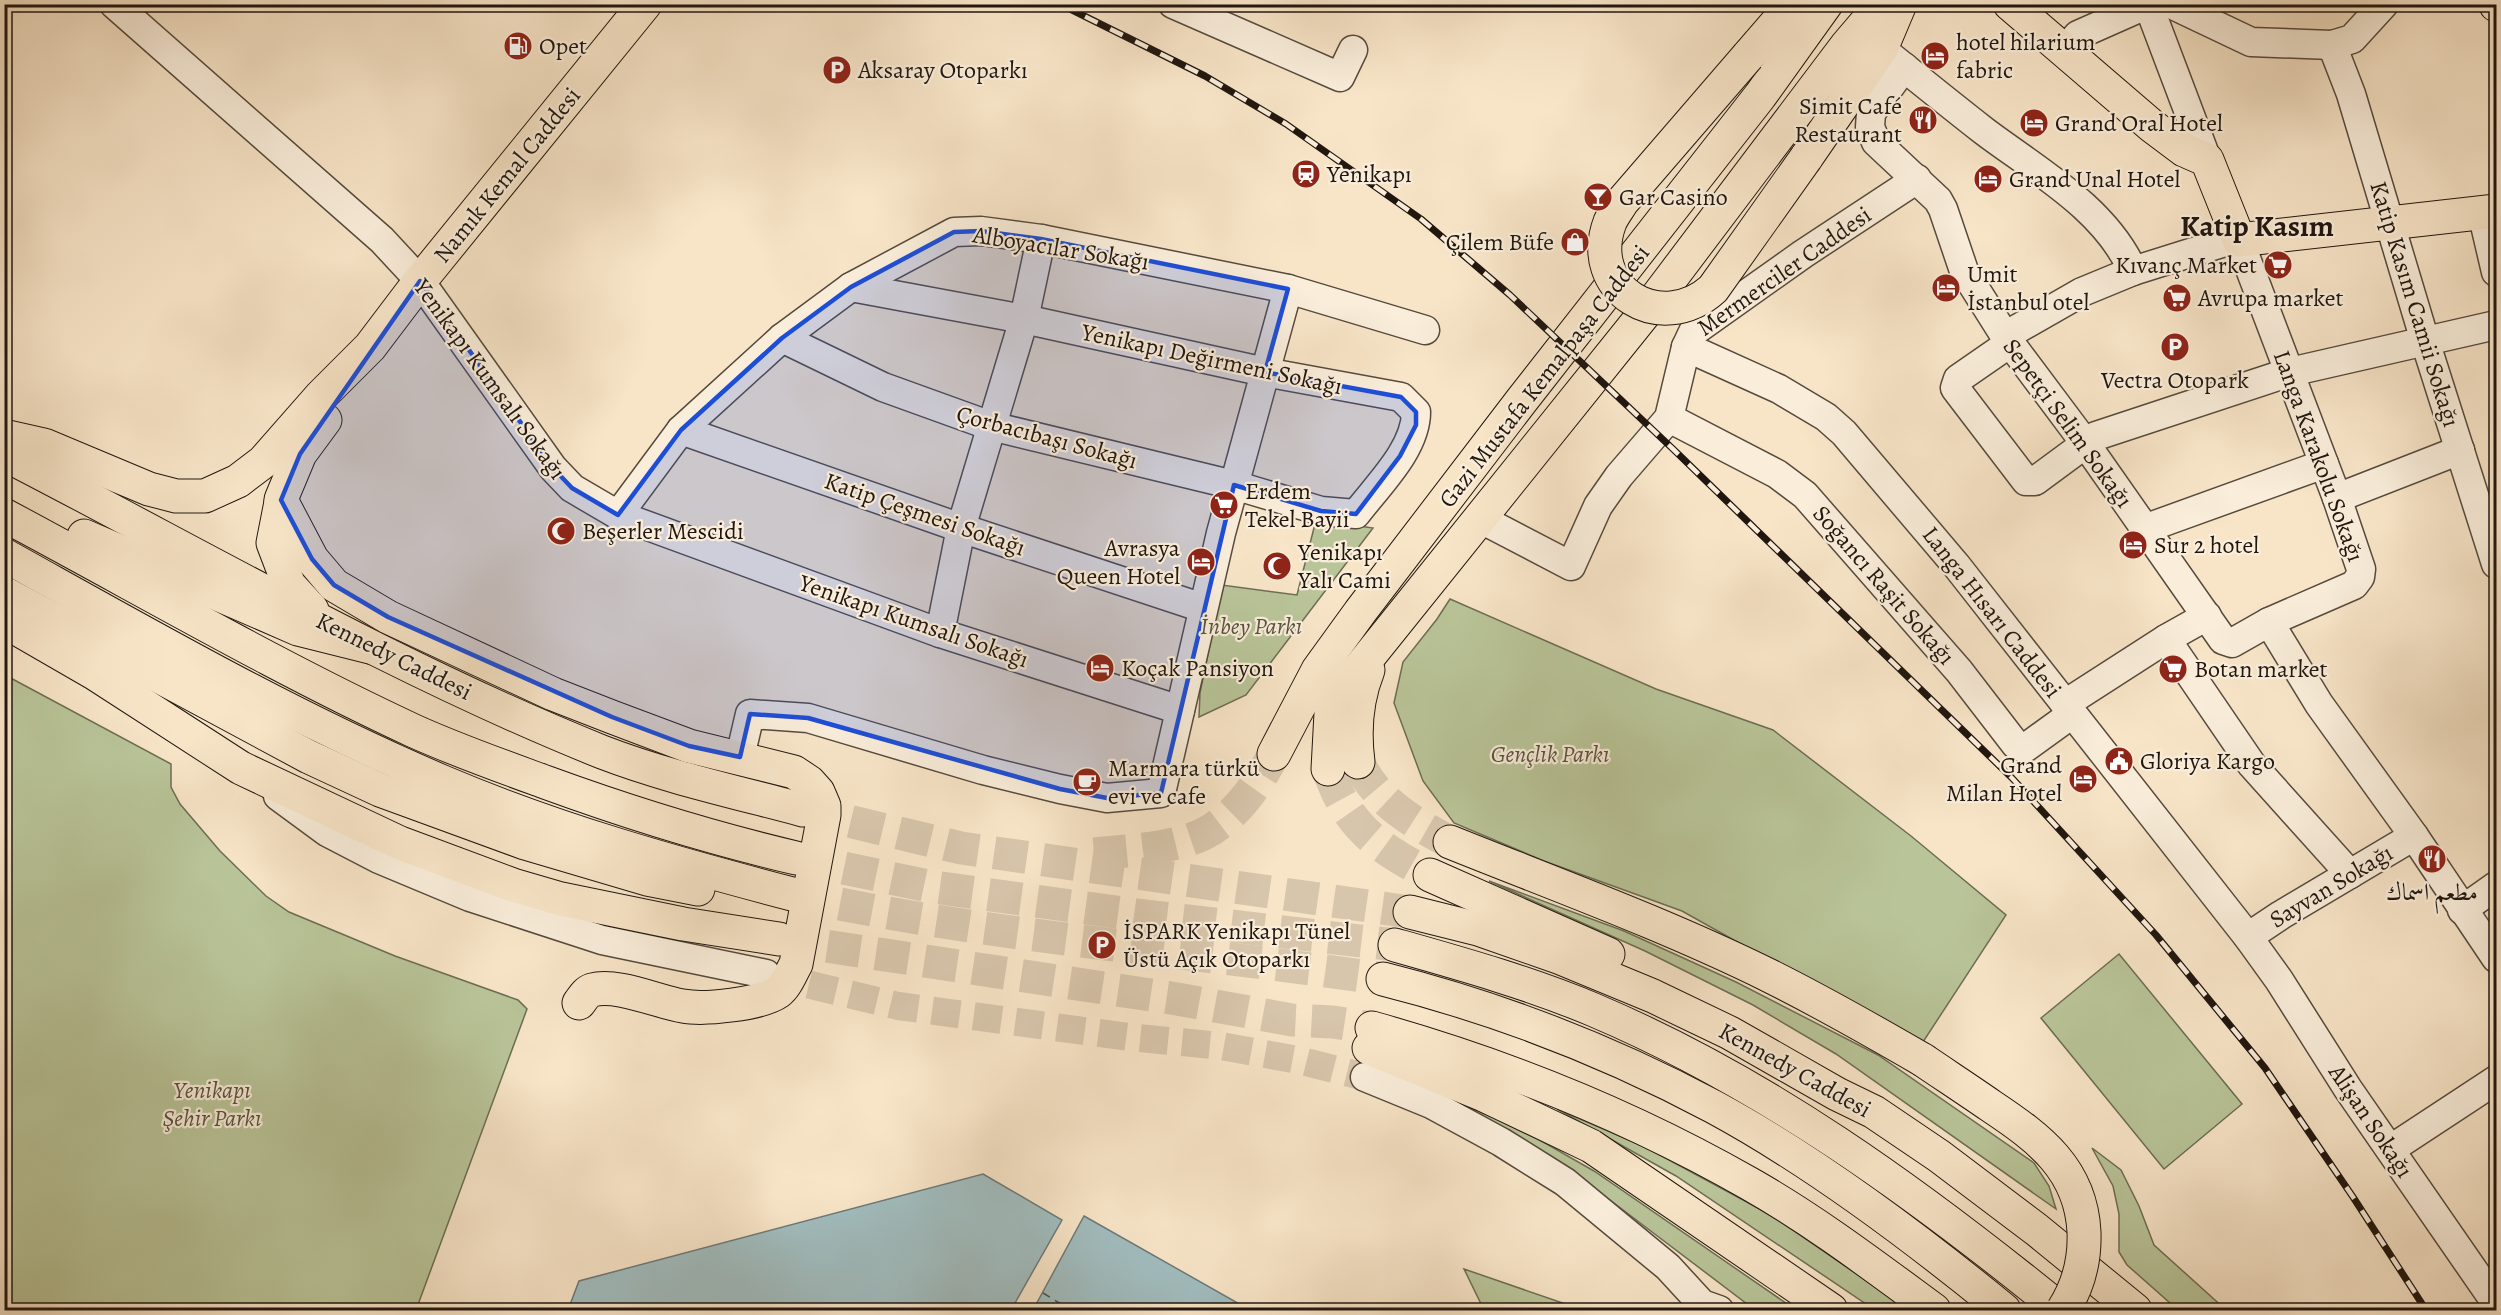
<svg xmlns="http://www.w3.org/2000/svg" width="2501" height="1315" viewBox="0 0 2501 1315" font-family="Alegreya,Amiri,serif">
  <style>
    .green { fill: #b9c599; stroke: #6c6e54; stroke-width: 1.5 }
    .water { fill: #a1bdbf; stroke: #6d7a79; stroke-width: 1.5 }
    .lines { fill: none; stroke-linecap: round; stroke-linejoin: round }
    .ferry { stroke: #4d504d; stroke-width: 1.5; stroke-dasharray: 8 6; stroke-linecap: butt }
    .minor-tunnel { stroke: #d8c6ac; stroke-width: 28; stroke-dasharray: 28 14; stroke-linecap: butt }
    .major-tunnel { stroke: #d8c6ac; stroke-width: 33; stroke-dasharray: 33 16; stroke-linecap: butt }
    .highway-tunnel { stroke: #d8c6ac; stroke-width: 33; stroke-dasharray: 33 16; stroke-linecap: butt }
    .minor-casing { stroke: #564a3d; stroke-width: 31 }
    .major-casing { stroke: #20160f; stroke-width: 35 }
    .highway-casing { stroke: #20160f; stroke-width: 35 }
    .minor { stroke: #faeedb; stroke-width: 28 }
    .major { stroke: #f8e5c8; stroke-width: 33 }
    .highway { stroke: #f8e5c8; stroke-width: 33 }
    .rail-casing { stroke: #20160f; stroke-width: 7 }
    .rail { stroke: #faeedb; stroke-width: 4.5; stroke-dasharray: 14; stroke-linecap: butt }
    .major-bridge-casing { stroke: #20160f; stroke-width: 35; stroke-linecap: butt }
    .major-bridge { stroke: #f8e5c8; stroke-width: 33 }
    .marked { fill: #1d4ed8; fill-opacity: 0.2; stroke: #1d4ed8; stroke-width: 4.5; stroke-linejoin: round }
    .labels { text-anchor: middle; stroke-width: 4.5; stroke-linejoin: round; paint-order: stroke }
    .poi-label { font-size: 24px; fill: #20160f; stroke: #faeedb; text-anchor: start }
    .street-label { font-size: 24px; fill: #20160f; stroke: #faeedb }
    .park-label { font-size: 24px; font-style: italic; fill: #56533f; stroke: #faeedb }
    .district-label { font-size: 30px; font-weight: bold; fill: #20160f; stroke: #faeedb }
  </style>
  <rect width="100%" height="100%" fill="#f8e5c8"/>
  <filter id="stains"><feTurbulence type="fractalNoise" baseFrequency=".00333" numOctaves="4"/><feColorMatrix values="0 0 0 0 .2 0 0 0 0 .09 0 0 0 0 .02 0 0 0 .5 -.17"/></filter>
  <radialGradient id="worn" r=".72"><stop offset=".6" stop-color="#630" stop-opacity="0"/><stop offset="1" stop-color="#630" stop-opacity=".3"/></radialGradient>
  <g class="green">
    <polygon points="1317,516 1346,524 1373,528 1246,695 1199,717 1200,693 1222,585 1297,595"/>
    <polygon points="1450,599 1656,689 1773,730 1911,836 2006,915 1921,1045 1682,911 1544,861 1454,823 1423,781 1394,703 1403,662 1437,619"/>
    <polygon points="5,675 171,764 171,787 180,804 220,851 266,896 289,912 395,956 518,1000 527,1009 416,1310 5,1310"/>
    <polygon points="1489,881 1624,931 1736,982 1878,1055 2034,1163 2049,1186 2056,1209 1836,1054 1753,1005 1645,951"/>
    <polygon points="2119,954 2242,1104 2164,1169 2041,1018"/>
    <polygon points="1457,1102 1522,1130 1594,1171 1796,1310 1755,1310 1565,1166"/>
    <polygon points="1557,1109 1645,1147 1771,1215 1909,1310 1875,1310 1676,1176"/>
    <polygon points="2092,1148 2121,1170 2139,1206 2154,1245 2226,1310 2178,1310 2127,1265 2119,1252 2119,1214 2113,1186"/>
    <polygon points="1464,1269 1583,1310 1484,1310"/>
  </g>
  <g class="water">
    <polygon points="983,1174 1062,1220 1011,1310 568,1310 579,1281"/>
    <polygon points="1084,1216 1250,1310 1033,1310"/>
  </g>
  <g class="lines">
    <polyline class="ferry" points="1043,1293 1061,1304 1060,1310"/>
    <polyline class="minor-tunnel" points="768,975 898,1006 1129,1037 1221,1046 1298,1060 1365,1077"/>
    <g class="major-tunnel">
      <path d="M1358 762C1377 802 1412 822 1450 842"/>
      <path d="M1328 769C1348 828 1378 847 1430 875"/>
      <polyline points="803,810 961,848 1410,912"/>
      <path d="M1094 854C1125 851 1162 849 1191 839 1229 827 1256 788 1274 754"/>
      <polyline points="779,939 1177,999 1292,1020 1333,1022 1372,1028"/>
    </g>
    <g class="highway-tunnel">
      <polyline points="796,858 933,887 1137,915 1395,945"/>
      <path d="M792 894C986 937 1187 950 1383 979"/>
    </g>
    <g class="minor-casing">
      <g id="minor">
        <polyline points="114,4 382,240 420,281 553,468 572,488 618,515 940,633 1180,710"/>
        <polyline points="1173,4 1340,77 1353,50"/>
        <polyline points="2148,4 2207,160"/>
        <polyline points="2171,4 2251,42 2332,45 2352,39 2384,4"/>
        <polyline points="2332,45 2351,94 2425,341 2496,564"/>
        <polyline points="2065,50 2078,35 2148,4"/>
        <path d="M1890 56C1921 81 1952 106 1984 131 2037 171 2105 208 2133 271"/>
        <polyline points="1904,67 1871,113 1870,127 1876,142 1938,200 1943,209 1964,271 1981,298 2005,336 2085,443 2223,640 2232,643 2269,622 2319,704 2414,836 2496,958"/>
        <polyline points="2482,212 2496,272"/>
        <polyline points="2005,336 2082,292 2133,271 2225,242 2239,240 2337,498 2361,569 2360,577 2354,585 2269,622"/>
        <path d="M782 338 883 387 991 426 1234 485 1321 511 1356 514C1378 485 1416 449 1416 412L1401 397 1265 372 1024 319 851 287"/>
        <polyline points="2010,343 1958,379 1955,388 2026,481 2035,481 2096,436 2290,372 2496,325"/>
        <polyline points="1686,347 1779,389 1826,417 1844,433 1956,565 2248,937 2279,980 2348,1089 2496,1303"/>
        <polyline points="1669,418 1777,474 1805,495 1959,671 2016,745 2025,748 2072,714"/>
        <polyline points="681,430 961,528 1203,608"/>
        <polyline points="2337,498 2460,450"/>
        <polyline points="618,515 681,430 782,338 851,287 954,232 981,231 1041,239 1288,289 1425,330"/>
        <polyline points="1481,519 1571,566 1598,506 1619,476 1669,418 1686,347 1693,332 1803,254 1917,179"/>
        <polyline points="2144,529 2324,464"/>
        <polyline points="940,633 961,528 1024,319 1041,239"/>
        <polyline points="2166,639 2252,765 2350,874"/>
        <polyline points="2065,704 2166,639 2207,616"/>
        <polyline points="740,757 750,714 808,718 983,770 1060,789 1107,798 1161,793 1221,533 1288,289"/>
        <polyline points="278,796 327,832 379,859 470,897 602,940 766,974"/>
        <polyline points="2462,910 2496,886"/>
        <polyline points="2248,937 2281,915 2414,836"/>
        <polyline points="1365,1077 1431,1104 1501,1142 1565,1182 1668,1267 1702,1304 1719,1310"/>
        <polyline points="2391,1149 2496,1080"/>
      </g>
    </g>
    <g class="major-casing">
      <g id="major">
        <polyline points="2010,4 2152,126 2184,150 2207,160 2239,240 2496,211"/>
        <polyline points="2496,4 2496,5"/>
        <polyline points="1748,56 1793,4"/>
        <polyline points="1806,158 1881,49 1900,4"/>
        <polyline points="4,436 44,445 149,489 176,496 205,496 238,481 263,462 321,396 370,347 420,281 645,4"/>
        <path d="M4 454C202 556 395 669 602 752 667 777 736 792 803 810"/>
        <path d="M281 500 312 559 334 585 388 617 553 694 612 717 689 746 794 772 809 782 818 792 824 806V815L796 964C791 973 786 986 778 992 761 1004 704 1010 683 1006 658 1002 617 983 592 990 586 992 583 998 579 1003"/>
        <polyline points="312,610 289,585 273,543 282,497 300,454 325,420"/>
        <polyline points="4,621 94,673 241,768 400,843 513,885 561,899 683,924 779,939"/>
        <polyline points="1274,754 1318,670 1360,612 1522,400 1760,96 1826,4"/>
        <path d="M1358 762C1354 731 1356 700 1368 670"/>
        <polyline points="1328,769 1331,713 1342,690 1644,314 1847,45 1882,4"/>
        <path d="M1450 842C1557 885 1667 925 1770 976 1822 1002 1873 1031 1923 1060"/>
        <polyline points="1430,875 1608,954"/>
        <polyline points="1410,912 1478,929 1561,958 1653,996 1730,1033 1837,1094 1874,1112 1939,1156 2037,1230 2135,1310"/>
        <path d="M1372 1028C1504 1065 1631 1116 1750 1184 1815 1221 1874 1266 1934 1310"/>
        <polyline points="1369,1048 1484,1095 1591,1146 1831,1310"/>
      </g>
    </g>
    <g class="highway-casing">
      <g id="highway">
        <path d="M4 515C141 588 274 666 414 731 456 750 501 766 545 782 627 812 711 838 796 858"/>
        <polyline points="84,536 298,629 370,647"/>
        <path d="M4 555C148 635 292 718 443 782 556 830 674 863 792 894"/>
        <polyline points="4,593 309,757 380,790 525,843 647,879 698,889"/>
        <path d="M1395 945C1462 964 1530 983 1594 1010 1766 1083 1917 1193 2061 1310"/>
        <path d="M1383 979C1498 1008 1609 1051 1714 1107 1814 1161 1916 1238 2004 1310"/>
      </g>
    </g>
    <use href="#minor" class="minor"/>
    <use href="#major" class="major"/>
    <use href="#highway" class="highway"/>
    <g class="rail-casing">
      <polyline id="rail" points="1060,4 1205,76 1286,124 1421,219 1510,295 1673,449 2012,778 2156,935 2265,1068 2353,1197 2426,1310"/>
    </g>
    <use href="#rail" class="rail"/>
    <g class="major-bridge-casing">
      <g id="major-bridge">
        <path d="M1748 56 1622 202C1618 209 1613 215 1610 222 1584 290 1661 336 1713 289L1806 158"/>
        <path d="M1923 1060C1945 1075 1968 1090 1991 1106 2039 1138 2081 1169 2084 1232 2085 1260 2078 1287 2063 1310"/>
      </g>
    </g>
    <use href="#major-bridge" class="major-bridge"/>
  </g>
  <path class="marked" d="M981 231 1041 239 1288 289 1265 372 1401 397 1416 412V425L1400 456 1356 514 1321 511 1234 485 1161 793 1107 798 1060 789 808 718 750 714 740 757 689 746 612 717 388 617 334 585 312 559 281 500 300 454 420 281 553 468 572 488 618 515 681 430 782 338 851 287 954 232Z"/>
  <defs>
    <g id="fuel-disc" transform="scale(1.5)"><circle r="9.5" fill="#8f2418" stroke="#faeedb"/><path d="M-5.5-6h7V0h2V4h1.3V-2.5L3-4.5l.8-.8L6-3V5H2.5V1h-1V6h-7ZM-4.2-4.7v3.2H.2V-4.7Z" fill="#fff"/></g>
    <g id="hotel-disc" transform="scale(1.5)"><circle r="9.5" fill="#8f2418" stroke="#faeedb"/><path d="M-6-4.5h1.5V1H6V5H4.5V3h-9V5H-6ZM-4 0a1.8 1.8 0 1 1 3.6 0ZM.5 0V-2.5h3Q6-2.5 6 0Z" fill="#fff"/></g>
    <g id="parking-disc" transform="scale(1.5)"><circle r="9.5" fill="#8f2418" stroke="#faeedb"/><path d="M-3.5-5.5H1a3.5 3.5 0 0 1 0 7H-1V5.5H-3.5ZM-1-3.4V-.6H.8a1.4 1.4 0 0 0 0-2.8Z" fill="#fff"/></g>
    <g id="restaurant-disc" transform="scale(1.5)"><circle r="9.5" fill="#8f2418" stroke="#faeedb"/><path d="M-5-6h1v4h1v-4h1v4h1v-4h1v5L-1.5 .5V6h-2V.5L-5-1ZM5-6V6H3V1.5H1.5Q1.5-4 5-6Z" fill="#fff"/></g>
    <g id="station-disc" transform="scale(1.5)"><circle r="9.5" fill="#8f2418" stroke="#faeedb"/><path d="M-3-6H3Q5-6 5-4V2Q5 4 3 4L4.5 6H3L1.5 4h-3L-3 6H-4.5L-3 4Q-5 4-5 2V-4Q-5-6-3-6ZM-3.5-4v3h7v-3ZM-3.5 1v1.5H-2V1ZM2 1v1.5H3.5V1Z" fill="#fff"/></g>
    <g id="bar-disc" transform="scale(1.5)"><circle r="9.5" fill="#8f2418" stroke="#faeedb"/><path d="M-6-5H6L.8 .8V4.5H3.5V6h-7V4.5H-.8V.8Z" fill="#fff"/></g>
    <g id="shop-disc" transform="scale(1.5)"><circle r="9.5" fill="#8f2418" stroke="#faeedb"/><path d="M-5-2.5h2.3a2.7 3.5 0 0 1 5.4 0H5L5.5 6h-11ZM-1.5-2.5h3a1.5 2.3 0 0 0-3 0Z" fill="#fff"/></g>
    <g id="supermarket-disc" transform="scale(1.5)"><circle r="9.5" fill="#8f2418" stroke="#faeedb"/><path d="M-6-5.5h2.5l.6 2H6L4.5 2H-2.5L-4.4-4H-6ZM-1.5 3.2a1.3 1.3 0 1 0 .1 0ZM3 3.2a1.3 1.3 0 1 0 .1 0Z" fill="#fff"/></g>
    <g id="mosque-disc" transform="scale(1.5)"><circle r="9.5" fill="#8f2418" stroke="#faeedb"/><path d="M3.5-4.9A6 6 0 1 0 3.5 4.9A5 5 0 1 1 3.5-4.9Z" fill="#fff"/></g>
    <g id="civic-disc" transform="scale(1.5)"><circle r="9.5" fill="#8f2418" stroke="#faeedb"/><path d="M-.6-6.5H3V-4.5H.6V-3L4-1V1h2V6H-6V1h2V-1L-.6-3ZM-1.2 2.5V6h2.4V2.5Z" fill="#fff"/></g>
    <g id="cafe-disc" transform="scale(1.5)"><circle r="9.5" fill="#8f2418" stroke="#faeedb"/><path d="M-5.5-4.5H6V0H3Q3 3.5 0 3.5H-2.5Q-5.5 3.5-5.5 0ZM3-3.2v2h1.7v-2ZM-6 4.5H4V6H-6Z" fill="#fff"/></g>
  </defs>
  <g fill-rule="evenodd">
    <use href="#fuel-disc" x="518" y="46"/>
    <use href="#hotel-disc" x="1935" y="56"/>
    <use href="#parking-disc" x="837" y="70"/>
    <use href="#restaurant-disc" x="1923" y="120"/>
    <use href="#hotel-disc" x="2034" y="123"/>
    <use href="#station-disc" x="1306" y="174"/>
    <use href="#hotel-disc" x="1988" y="179"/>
    <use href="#bar-disc" x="1598" y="197"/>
    <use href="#shop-disc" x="1575" y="242"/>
    <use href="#supermarket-disc" x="2278" y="265"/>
    <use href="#hotel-disc" x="1946" y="288"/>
    <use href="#supermarket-disc" x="2177" y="298"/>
    <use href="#parking-disc" x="2175" y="347"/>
    <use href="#supermarket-disc" x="1224" y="505"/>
    <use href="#mosque-disc" x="561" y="531"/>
    <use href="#hotel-disc" x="2133" y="545"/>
    <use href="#hotel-disc" x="1201" y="562"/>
    <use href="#mosque-disc" x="1277" y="566"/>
    <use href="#hotel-disc" x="1100" y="668"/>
    <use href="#supermarket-disc" x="2173" y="669"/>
    <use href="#civic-disc" x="2119" y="761"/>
    <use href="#hotel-disc" x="2083" y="779"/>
    <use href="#cafe-disc" x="1087" y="782"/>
    <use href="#restaurant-disc" x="2432" y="859"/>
    <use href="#parking-disc" x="1102" y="945"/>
  </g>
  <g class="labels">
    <g class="poi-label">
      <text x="1956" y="50">hotel hilarium<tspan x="1956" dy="28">fabric</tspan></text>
      <text x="539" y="54">Opet</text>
      <text x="858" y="78">Aksaray Otoparkı</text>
      <text x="1902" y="114" text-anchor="end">Simit Café<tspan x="1902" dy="28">Restaurant</tspan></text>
      <text x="2055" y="131">Grand Oral Hotel</text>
      <text x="1327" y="182">Yenikapı</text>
      <text x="2009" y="187">Grand Unal Hotel</text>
      <text x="1619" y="205">Gar Casino</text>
      <text x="1554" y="250" text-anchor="end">Çilem Büfe</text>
      <text x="2257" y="273" text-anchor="end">Kıvanç Market</text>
      <text x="1967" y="282">Umit<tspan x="1967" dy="28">İstanbul otel</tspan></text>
      <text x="2198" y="306">Avrupa market</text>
      <text x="2175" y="388" text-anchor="middle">Vectra Otopark</text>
      <text x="1245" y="499">Erdem<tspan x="1245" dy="28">Tekel Bayii</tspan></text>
      <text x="582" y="539">Beşerler Mescidi</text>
      <text x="2154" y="553">Sur 2 hotel</text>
      <text x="1180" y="556" text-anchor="end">Avrasya<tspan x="1180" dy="28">Queen Hotel</tspan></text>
      <text x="1298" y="560">Yenikapı<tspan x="1298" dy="28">Yalı Cami</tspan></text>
      <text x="1121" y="676">Koçak Pansiyon</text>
      <text x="2194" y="677">Botan market</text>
      <text x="2140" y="769">Gloriya Kargo</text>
      <text x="2062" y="773" text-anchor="end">Grand<tspan x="2062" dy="28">Milan Hotel</tspan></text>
      <text x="1108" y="776">Marmara türkü<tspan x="1108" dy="28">evi ve cafe</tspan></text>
      <text x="2432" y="900" text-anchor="middle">مطعم اسماك</text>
      <text x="1123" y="939">İSPARK Yenikapı Tünel<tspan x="1123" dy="28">Üstü Açık Otoparkı</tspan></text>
    </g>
    <g class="street-label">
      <text transform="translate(507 175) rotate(-51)" y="8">Namık Kemal Caddesi</text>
      <text transform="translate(1061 248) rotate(9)" y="8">Alboyacılar Sokağı</text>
      <text transform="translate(1784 271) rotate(-35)" y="8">Mermerciler Caddesi</text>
      <text transform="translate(2415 304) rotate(73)" y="8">Katip Kasım Camii Sokağı</text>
      <text transform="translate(1212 359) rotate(12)" y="8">Yenikapı Değirmeni Sokağı</text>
      <text transform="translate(1544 376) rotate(-52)" y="8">Gazi Mustafa Kemalpaşa Caddesi</text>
      <text transform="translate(490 379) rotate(54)" y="8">Yenikapı Kumsalı Sokağı</text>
      <text transform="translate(2068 423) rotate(54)" y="8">Sepetçi Selim Sokağı</text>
      <text transform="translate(1047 437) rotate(15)" y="8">Çorbacıbaşı Sokağı</text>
      <text transform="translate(2319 456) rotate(70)" y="8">Langa Karakolu Sokağı</text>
      <text transform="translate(925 514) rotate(19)" y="8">Katip Çeşmesi Sokağı</text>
      <text transform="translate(1884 585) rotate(49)" y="8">Soğancı Raşit Sokağı</text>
      <text transform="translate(1992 612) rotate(52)" y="8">Langa Hısarı Caddesi</text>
      <text transform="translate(914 621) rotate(19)" y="8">Yenikapı Kumsalı Sokağı</text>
      <text transform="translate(394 656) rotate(26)" y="8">Kennedy Caddesi</text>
      <text transform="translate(2331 886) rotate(-31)" y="8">Sayvan Sokağı</text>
      <text transform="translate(1795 1070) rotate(29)" y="8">Kennedy Caddesi</text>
      <text transform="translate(2371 1121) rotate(56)" y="8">Alişan Sokağı</text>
    </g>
    <g class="park-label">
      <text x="1251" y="634">İnbey Parkı</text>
      <text x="1550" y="762">Gençlik Parkı</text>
      <text x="212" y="1098">Yenikapı<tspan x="212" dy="28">Şehir Parkı</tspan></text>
    </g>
    <g class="district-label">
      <text x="2257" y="236">Katip Kasım</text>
    </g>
  </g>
  <rect width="2501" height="1315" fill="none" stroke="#f8e5c8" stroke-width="24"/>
  <rect x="6" y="6" width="2489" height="1303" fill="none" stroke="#20160f" stroke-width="3"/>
  <rect x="12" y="12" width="2477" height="1291" fill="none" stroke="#20160f" stroke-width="1.5"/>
  <rect width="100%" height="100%" filter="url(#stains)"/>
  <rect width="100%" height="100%" fill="url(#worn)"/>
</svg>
